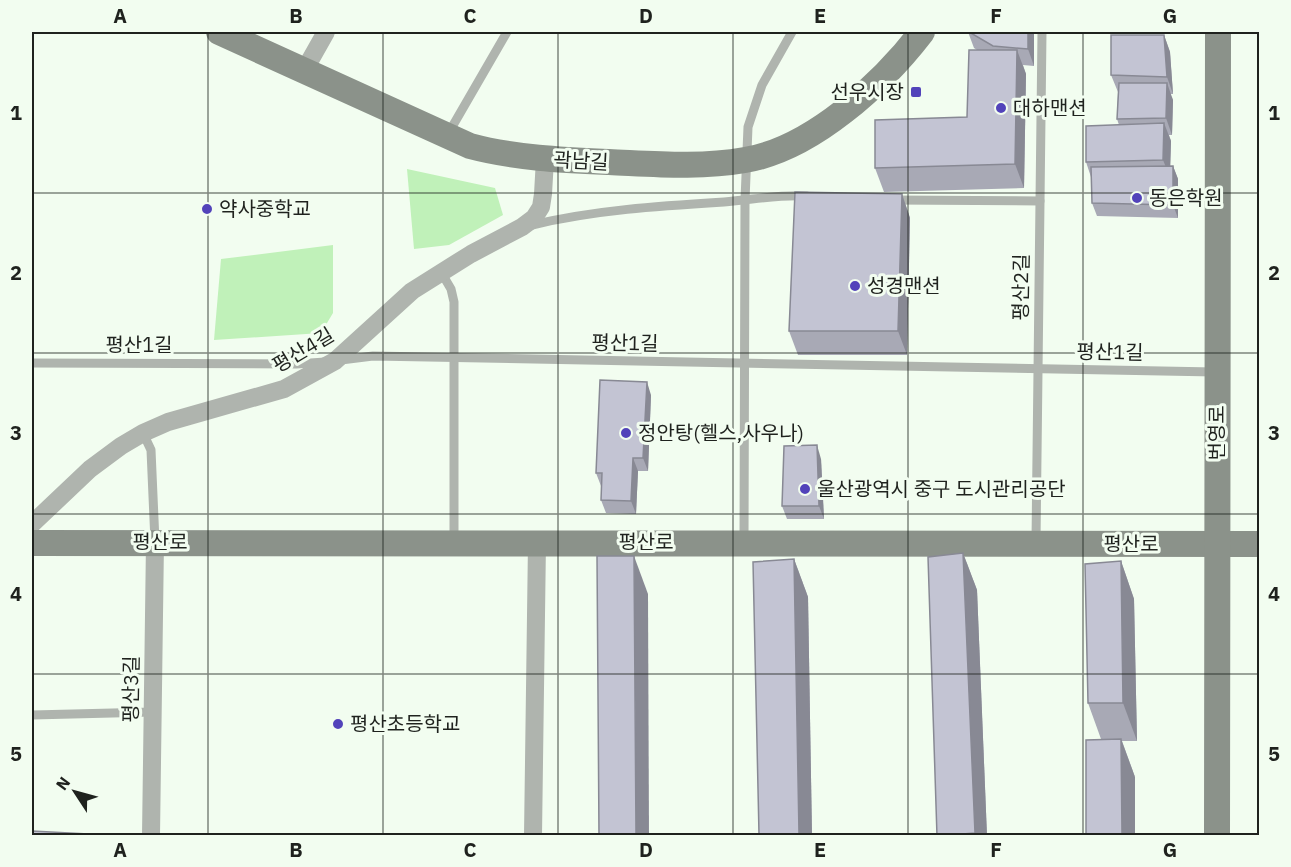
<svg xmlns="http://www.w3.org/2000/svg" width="1291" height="867" viewBox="0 0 1291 867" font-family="'IBM Plex Sans','Noto Sans KR',sans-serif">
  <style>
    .green { fill: #c0f1b9 }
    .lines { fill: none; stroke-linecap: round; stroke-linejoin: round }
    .lane { stroke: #afb4ae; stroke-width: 9 }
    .street { stroke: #afb4ae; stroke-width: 18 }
    .secondary { stroke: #8b928a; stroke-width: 26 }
    .wall { fill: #a8a9b5 }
    .shaded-wall { fill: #888994 }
    .building { fill: #c3c4d3; stroke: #888994; stroke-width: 1.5 }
    .grid { fill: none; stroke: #1f221e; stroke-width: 1.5; stroke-opacity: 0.55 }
    .poi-dot { fill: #5243ba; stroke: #f2fdf0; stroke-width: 2 }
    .labels { text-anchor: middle; stroke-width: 6; stroke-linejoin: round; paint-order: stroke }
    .poi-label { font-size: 20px; fill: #1f221e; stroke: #f2fdf0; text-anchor: start }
    .street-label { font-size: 20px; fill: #1f221e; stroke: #f2fdf0 }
    .neatline { fill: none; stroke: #1f221e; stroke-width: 2 }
    .grid-label { font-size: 20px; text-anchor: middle; font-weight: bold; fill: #1f221e }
  </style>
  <rect width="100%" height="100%" fill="#f2fdf0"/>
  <g class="green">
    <polygon points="407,169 495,188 503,215 449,245 414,249"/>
    <polygon points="333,245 333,313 321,333 214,340 221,259"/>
  </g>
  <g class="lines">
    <g class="lane">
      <polyline points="448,134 507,32"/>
      <polyline points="892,200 1040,201"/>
      <path d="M532 225C595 210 659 206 724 202 752 200 779 194 807 196"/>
      <polyline points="441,272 451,289 454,302 454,542"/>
      <polyline points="341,360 373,356 1215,372"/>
      <polyline points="32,363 296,364 325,362"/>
      <polyline points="143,433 151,450 155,542"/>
      <polyline points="744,541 745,200 748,127 762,85 792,32"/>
      <polyline points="1036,541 1042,32"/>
      <polyline points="32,715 153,712"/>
    </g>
    <g class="street">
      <polyline points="304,71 326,32"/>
      <polyline points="32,524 90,469 121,446 143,433 168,422 284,389 335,361 412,291 471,254 522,227 534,218 541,207 543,194 545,159"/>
      <polyline points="151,836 155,542"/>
      <polyline points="533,836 537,542"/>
    </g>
    <g class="secondary">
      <path d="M219 32 470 146C515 158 563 160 609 162 655 164 700 168 745 160 812 149 882 84 922 32"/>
      <polyline points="32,543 1260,544"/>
      <polyline points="1217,836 1218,32"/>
    </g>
  </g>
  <g class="wall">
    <polygon points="968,32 1034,32 1034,66 1023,65 1026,74 1024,188 884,192 875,168 967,117 977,50 974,48"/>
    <polygon points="1164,35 1170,52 1173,94 1170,94 1173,100 1172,135 1169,135 1171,141 1170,166 1173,166 1178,179 1178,218 1097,216 1092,203 1091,177 1086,162 1119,125 1117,119 1118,92 1111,75"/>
    <polygon points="902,194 910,218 907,355 798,355 789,331"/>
    <polygon points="651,395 648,471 638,471 636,514 606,513 601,500 602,486 601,486 596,473"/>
    <polygon points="821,459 824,519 787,519 782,506"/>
    <polygon points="963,553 977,590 987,836 937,836"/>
    <polygon points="794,559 808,597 812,836 759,836"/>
    <polygon points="1121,561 1134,599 1137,741 1122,741 1135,777 1101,739 1088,703"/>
  </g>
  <g class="shaded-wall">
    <polygon points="1028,32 1034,32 1034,66 1028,49"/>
    <polygon points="1164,35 1170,52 1173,94 1167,77"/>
    <polygon points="1017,50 1026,74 1024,188 1015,164"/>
    <polygon points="1167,83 1173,100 1172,135 1166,118"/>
    <polygon points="1164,123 1171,141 1170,177 1163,160"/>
    <polygon points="1173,166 1178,179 1178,218 1173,205"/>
    <polygon points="902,194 910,218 907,355 898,331"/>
    <polygon points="647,382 651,395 648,471 643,458"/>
    <polygon points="817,445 821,459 824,519 819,506"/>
    <polygon points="633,458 638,471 636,514 631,501"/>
    <polygon points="963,553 977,590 987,836 976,836 975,833"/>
    <polygon points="634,556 648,594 649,836 636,836"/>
    <polygon points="794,559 808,597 812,836 800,836 799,834"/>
    <polygon points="1121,561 1134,599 1137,741 1123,703"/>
    <polygon points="1121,739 1135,777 1135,836 1122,836"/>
  </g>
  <g class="building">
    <polygon points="969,32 1028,32 1028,49 993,46"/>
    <polygon points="1111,35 1164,35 1167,77 1111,75"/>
    <polygon points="969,50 1017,50 1015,164 875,168 875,120 967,117"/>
    <polygon points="1119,83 1167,83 1166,118 1117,119"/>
    <polygon points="1164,123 1163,160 1086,162 1086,126"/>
    <polygon points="1173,166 1173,205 1092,203 1091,167"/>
    <polygon points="795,192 902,194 898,331 789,331"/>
    <polygon points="600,380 647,382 643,458 633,458 631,501 601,500 602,473 596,473"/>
    <polygon points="817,445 819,506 782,506 784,446"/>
    <polygon points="963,553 975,833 937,836 928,557"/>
    <polygon points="597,556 634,556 636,836 599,836"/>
    <polygon points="794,559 799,834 759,834 753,562"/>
    <polygon points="1121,561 1123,703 1088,703 1085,564"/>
    <polygon points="1121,739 1122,836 1086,836 1086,740"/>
    <polygon points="32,831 107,835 108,836 32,836"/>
  </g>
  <path class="grid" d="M208 32V836M383 32V836M558 32V836M733 32V836M908 32V836M1083 32V836M32 193H1260M32 353H1260M32 514H1260M32 674H1260"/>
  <g class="poi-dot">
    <rect x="910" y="86" width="12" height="12" rx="3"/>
    <circle cx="1001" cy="108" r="6"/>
    <circle cx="1137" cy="198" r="6"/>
    <circle cx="207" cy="209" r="6"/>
    <circle cx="855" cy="286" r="6"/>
    <circle cx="626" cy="433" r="6"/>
    <circle cx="805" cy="489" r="6"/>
    <circle cx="338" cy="724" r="6"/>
  </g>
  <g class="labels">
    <g class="poi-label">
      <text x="904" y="99" text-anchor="end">선우시장</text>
      <text x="1013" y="115">대하맨션</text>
      <text x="1149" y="205">동은학원</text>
      <text x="219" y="216">약사중학교</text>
      <text x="867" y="293">성경맨션</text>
      <text x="638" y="440">정안탕(헬스,사우나)</text>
      <text x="817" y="496">울산광역시 중구 도시관리공단</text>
      <text x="350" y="731">평산초등학교</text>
    </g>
    <g class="street-label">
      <text transform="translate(581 161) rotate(3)" y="7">곽남길</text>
      <text transform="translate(1021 287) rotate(-89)" y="7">평산2길</text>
      <text transform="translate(625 343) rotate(1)" y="7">평산1길</text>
      <text x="139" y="352">평산1길</text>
      <text transform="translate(303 350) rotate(-31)" y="7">평산4길</text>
      <text transform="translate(1110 352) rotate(1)" y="7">평산1길</text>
      <text transform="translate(1217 433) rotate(-90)" y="7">번영로</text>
      <text x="160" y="549">평산로</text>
      <text x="646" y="549">평산로</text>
      <text x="1131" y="551">평산로</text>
      <text transform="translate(131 689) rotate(-89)" y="7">평산3길</text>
    </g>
  </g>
  <rect width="1291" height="867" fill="none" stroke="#f2fdf0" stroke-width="66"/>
  <g transform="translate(75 792) rotate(306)" stroke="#f2fdf0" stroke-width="4.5" paint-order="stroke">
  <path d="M0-4.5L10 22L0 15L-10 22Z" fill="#1f221e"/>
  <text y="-9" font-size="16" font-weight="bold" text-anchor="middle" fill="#1f221e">N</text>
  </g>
  <rect x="33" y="33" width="1225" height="801" class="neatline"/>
  <g class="grid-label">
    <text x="120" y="23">A</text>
    <text x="296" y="23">B</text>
    <text x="470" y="23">C</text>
    <text x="646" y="23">D</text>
    <text x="820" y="23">E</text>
    <text x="996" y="23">F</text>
    <text x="1170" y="23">G</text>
    <text x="16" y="120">1</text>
    <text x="1274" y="120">1</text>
    <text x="16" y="280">2</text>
    <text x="1274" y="280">2</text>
    <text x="16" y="440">3</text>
    <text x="1274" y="440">3</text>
    <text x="16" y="601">4</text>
    <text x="1274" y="601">4</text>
    <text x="16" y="761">5</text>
    <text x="1274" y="761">5</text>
    <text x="120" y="857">A</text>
    <text x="296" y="857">B</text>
    <text x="470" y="857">C</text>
    <text x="646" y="857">D</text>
    <text x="820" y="857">E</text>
    <text x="996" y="857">F</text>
    <text x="1170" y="857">G</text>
  </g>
</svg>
